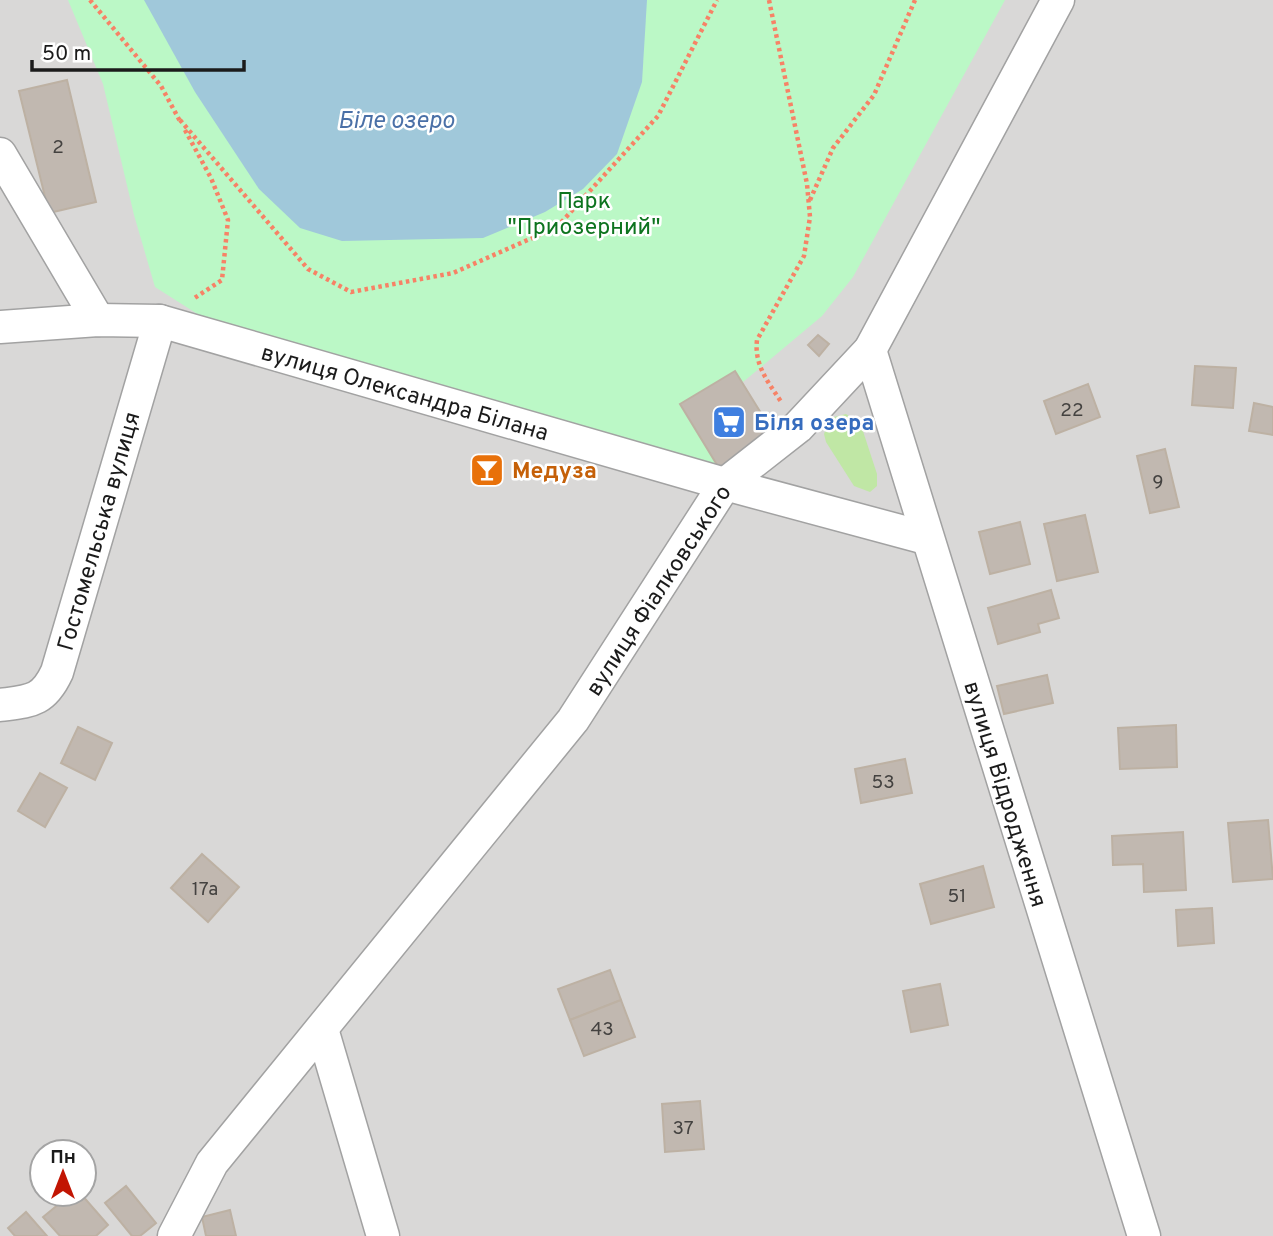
<svg xmlns="http://www.w3.org/2000/svg" width="1273" height="1236" viewBox="0 0 1273 1236" font-family="Overpass,sans-serif">
  <style>
    .residential { fill: #d9d8d7; fill-rule: evenodd }
    .grass { fill: #c0e7a5 }
    .park { fill: #bbf8c6 }
    .water { fill: #a0c8da }
    .building { fill: #c1b8b0; stroke: #bdb1a3; stroke-width: 2 }
    .lines { fill: none; stroke-linecap: round; stroke-linejoin: round }
    .minor-casing { stroke: #a2a2a2; stroke-width: 35 }
    .path { stroke: #f78266; stroke-width: 4.5; stroke-dasharray: 3.5 3.5; stroke-linecap: butt }
    .minor { stroke: #fff; stroke-width: 32 }
    .labels { text-anchor: middle; stroke-width: 5; stroke-linejoin: round; paint-order: stroke }
    .number-label { font-size: 19px; fill: #444240 }
    .park-label { font-size: 23px; fill: #0d741f; stroke: #fff }
    .street-label { font-size: 23px; fill: #1b1b1b; stroke: #fff }
    .shop-label { font-size: 23px; font-weight: bold; fill: #366cbe; stroke: #fff; text-anchor: start }
    .food-label { font-size: 23px; font-weight: bold; fill: #c56008; stroke: #fff; text-anchor: start }
    .water-label { font-size: 24px; font-style: italic; fill: #4a70a7; stroke: #fff }
  </style>
  <rect width="100%" height="100%" fill="#ece9e0"/>
  <path class="residential" d="M0 0H1273V1236H0ZM42 1152H84V1194H42Z"/>
  <polygon class="grass" points="846,414 861,425 877,474 877,486 870,492 854,486 826,442 824,434 830,418"/>
  <polygon class="park" points="68,0 1005,0 853,277 822,316 743,382 735,371 681,404 722,473 210,322 155,287 134,215 103,84"/>
  <polygon class="water" points="144,0 647,0 642,82 617,154 583,189 545,212 483,238 342,241 300,228 259,189 195,92"/>
  <g class="building">
    <polygon points="67,80 96,202 49,213 19,91"/>
    <polygon points="818,335 829,344 819,356 808,345"/>
    <polygon points="1195,366 1236,368 1233,408 1192,405"/>
    <polygon points="735,371 777,439 722,473 680,404"/>
    <polygon points="1088,384 1100,417 1056,434 1044,401"/>
    <polygon points="1254,403 1273,407 1273,435 1249,431"/>
    <polygon points="1165,449 1179,507 1150,513 1137,456"/>
    <polygon points="1085,515 1098,572 1057,581 1044,524"/>
    <polygon points="1020,522 1030,564 990,574 979,532"/>
    <polygon points="1051,590 1059,618 1038,624 1040,632 998,644 988,608"/>
    <polygon points="1047,675 1053,703 1004,714 997,686"/>
    <polygon points="1176,725 1177,767 1120,769 1118,728"/>
    <polygon points="78,727 112,743 95,780 61,763"/>
    <polygon points="905,759 912,793 861,803 855,769"/>
    <polygon points="40,773 67,788 45,827 18,811"/>
    <polygon points="1268,820 1273,879 1233,882 1228,823"/>
    <polygon points="1183,832 1186,890 1144,892 1143,864 1113,865 1112,836"/>
    <polygon points="202,854 239,887 208,922 171,888"/>
    <polygon points="983,866 994,907 931,924 920,884"/>
    <polygon points="1212,908 1214,943 1178,946 1176,910"/>
    <polygon points="610,970 621,1000 570,1020 558,989"/>
    <polygon points="940,984 948,1025 911,1032 903,991"/>
    <polygon points="621,1000 635,1037 584,1056 570,1020"/>
    <polygon points="700,1101 704,1149 665,1152 662,1104"/>
    <polygon points="126,1186 156,1223 140,1236 132,1236 105,1203"/>
    <polygon points="71,1194 81,1194 108,1225 96,1236 60,1236 43,1217"/>
    <polygon points="230,1210 236,1236 206,1236 202,1217"/>
    <polygon points="26,1212 47,1236 15,1236 8,1228"/>
  </g>
  <g class="lines">
    <g class="minor-casing">
      <g id="minor">
        <polyline points="0,154 98,320"/>
        <polyline points="0,327 98,320 160,321 725,484 926,538"/>
        <polyline points="870,350 1144,1236"/>
        <path d="M0 705C30 701 43 702 57 672L160 321"/>
        <polyline points="322,1029 383,1236"/>
        <polyline points="174,1236 212,1163 573,720 725,484 798,427 870,350 1058,0"/>
      </g>
    </g>
    <g class="path">
      <polyline points="90,0 161,86 181,123"/>
      <path d="M769 0 807 184 810 217 804 256 757 340C754 365 768 382 782 403"/>
      <polyline points="180,120 308,269 351,292 453,273 557,227 658,116 717,0"/>
      <polyline points="185,130 211,178 228,220 222,280 193,299"/>
      <polyline points="810,200 833,148 874,95 915,0"/>
    </g>
    <use href="#minor" class="minor"/>
  </g>
  <defs>
    <g id="supermarket-square" transform="scale(1.75)"><rect x="-9" y="-9" width="18" height="18" rx="4" fill="#3f7fe0" stroke="#fff"/><path d="M-6-5.5h2.5l.6 2H6L4.5 2H-2.5L-4.4-4H-6ZM-1.5 3.2a1.3 1.3 0 1 0 .1 0ZM3 3.2a1.3 1.3 0 1 0 .1 0Z" fill="#fff"/></g>
    <g id="bar-square" transform="scale(1.75)"><rect x="-9" y="-9" width="18" height="18" rx="4" fill="#e8710a" stroke="#fff"/><path d="M-6-5H6L.8 .8V4.5H3.5V6h-7V4.5H-.8V.8Z" fill="#fff"/></g>
  </defs>
  <g fill-rule="evenodd">
    <use href="#supermarket-square" x="729" y="422"/>
    <use href="#bar-square" x="487" y="470"/>
  </g>
  <g class="labels">
    <g class="number-label">
      <text x="58" y="153">2</text>
      <text x="1072" y="416">22</text>
      <text x="1158" y="488">9</text>
      <text x="883" y="788">53</text>
      <text x="205" y="895">17а</text>
      <text x="957" y="902">51</text>
      <text x="602" y="1035">43</text>
      <text x="683" y="1134">37</text>
    </g>
    <g class="park-label">
      <text x="584" y="208">Парк<tspan x="584" dy="26">"Приозерний"</tspan></text>
    </g>
    <g class="street-label">
      <text transform="translate(405 392) rotate(16)" y="8">вулиця Олександра Білана</text>
      <text transform="translate(98 531) rotate(-74)" y="8">Гостомельська вулиця</text>
      <text transform="translate(658 590) rotate(-57)" y="8">вулиця Фіалковського</text>
      <text transform="translate(1006 794) rotate(73)" y="8">вулиця Відродження</text>
    </g>
    <g class="shop-label">
      <text x="754" y="430">Біля озера</text>
    </g>
    <g class="food-label">
      <text x="512" y="478">Медуза</text>
    </g>
    <g class="water-label">
      <text x="396" y="128">Біле озеро</text>
    </g>
  </g>
  <g transform="translate(63 1173)"><circle r="33" fill="#ffffff" stroke="#a4a4a4" stroke-width="2"/>
  <path d="M0-5L12 26L0 18L-12 26Z" fill="#c21503"/>
  <text y="-10" font-size="19" font-weight="bold" text-anchor="middle" fill="#1b1b1b">Пн</text>
  </g>
  <path d="M32 60v10h212v-10" fill="none" stroke="#1b1b1b" stroke-width="3.5"/>
  <text x="42" y="60" font-size="21" fill="#1b1b1b" stroke="#ffffff" stroke-width="5" paint-order="stroke">50 m</text>
</svg>
